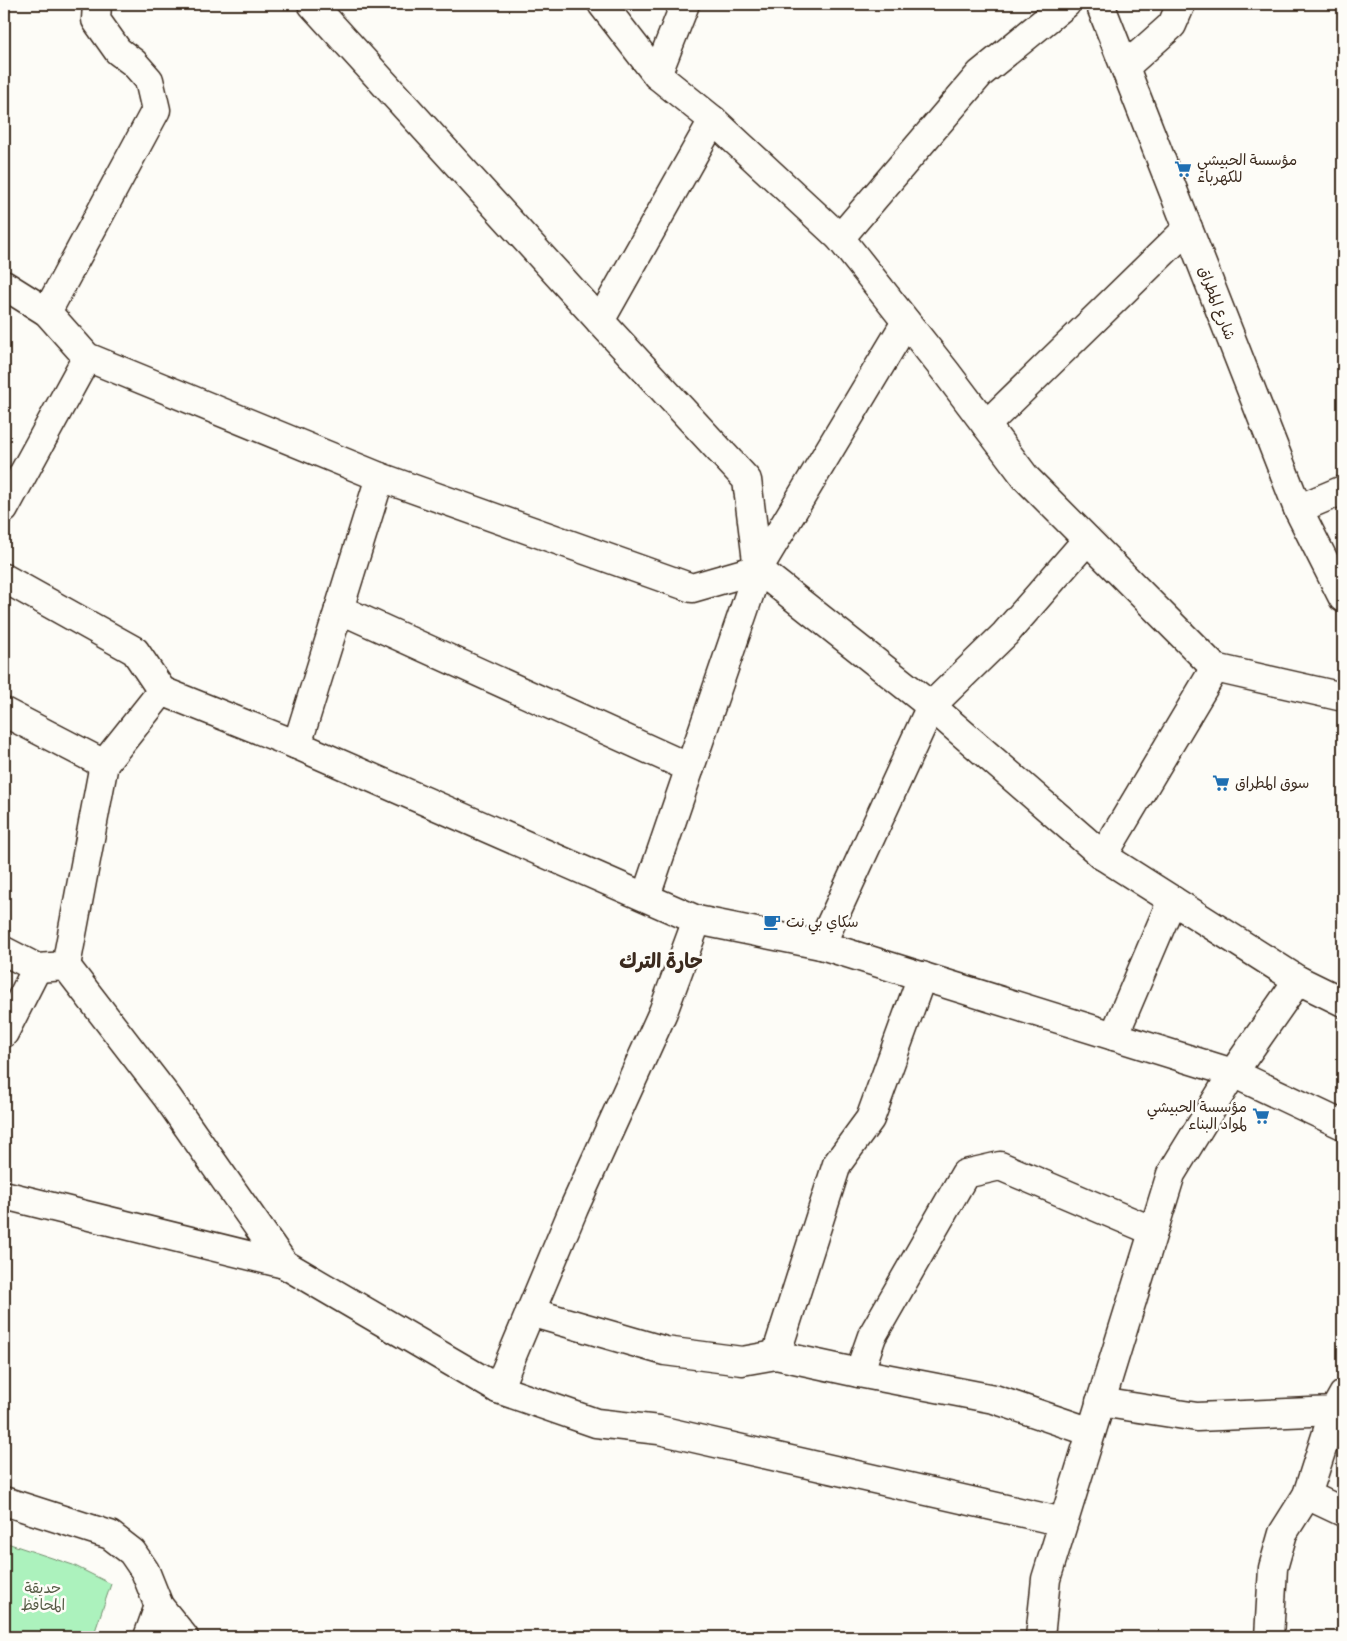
<svg xmlns="http://www.w3.org/2000/svg" width="1347" height="1641" viewBox="0 0 1347 1641" font-family="Itim,'Playpen Sans Arabic',sans-serif">
  <style>
    .green { fill: #acf2bd; stroke: #748e6e }
    .lines { fill: none; stroke-linecap: round; stroke-linejoin: round }
    .minor-casing { stroke: #3b2a1e; stroke-width: 31 }
    .tertiary-casing { stroke: #3b2a1e; stroke-width: 31 }
    .minor { stroke: #fdfcf7; stroke-width: 28 }
    .tertiary { stroke: #fdfcf7; stroke-width: 28 }
    .labels { text-anchor: middle; stroke-width: 5; stroke-linejoin: round; paint-order: stroke }
    .poi-label { font-size: 15px; fill: #3b2a1e; stroke: #fdfcf7; text-anchor: start }
    .street-label { font-size: 15px; fill: #3b2a1e; stroke: #fdfcf7 }
    .park-label { font-size: 15px; fill: #575c46; stroke: #fdfcf7 }
    .district-label { font-size: 20px; font-weight: bold; fill: #3b2a1e; stroke: #fdfcf7 }
  </style>
  <rect width="100%" height="100%" fill="#fdfcf7"/>
  <filter id="ink" filterUnits="userSpaceOnUse"><feTurbulence type="fractalNoise" baseFrequency=".02" numOctaves="2"/><feDisplacementMap in="SourceGraphic" scale="10" xChannelSelector="R" yChannelSelector="G"/><feConvolveMatrix kernelMatrix="1 2 1 2 8 2 1 2 1" color-interpolation-filters="sRGB"/></filter>
  <g filter="url(#ink)">
    <polygon class="green" points="4,1542 73,1565 111,1584 93,1637 4,1637"/>
    <g class="lines">
      <g class="minor-casing">
        <g id="minor">
          <polyline points="312,4 600,321 747,480 758,569 931,706 1103,856 1298,980 1343,1002"/>
          <polyline points="602,4 657,75 713,120 840,238 946,372 1026,478 1215,668 1343,697"/>
          <polyline points="1125,67 1172,25 1181,4"/>
          <polyline points="657,75 685,4"/>
          <polyline points="840,238 980,74 1066,4"/>
          <polyline points="4,285 47,312 87,357 380,477 692,588 758,569"/>
          <polyline points="47,312 156,110 149,80 134,63 118,51 96,20 97,4"/>
          <polyline points="600,321 713,120"/>
          <polyline points="986,425 1188,228"/>
          <polyline points="4,509 87,357"/>
          <polyline points="1298,509 1343,490"/>
          <polyline points="4,578 135,651 162,691"/>
          <polyline points="339,609 690,768"/>
          <polyline points="4,712 104,764 162,691 297,745 697,920 821,945 1233,1073 1343,1125"/>
          <polyline points="297,745 380,477"/>
          <polyline points="1103,856 1215,668"/>
          <polyline points="646,896 758,569 906,322"/>
          <polyline points="821,945 931,706 1005,634 1087,540"/>
          <polyline points="4,951 37,968 66,966 167,1097 284,1264"/>
          <polyline points="66,966 104,764"/>
          <polyline points="4,1033 37,968"/>
          <polyline points="1114,1036 1172,900"/>
          <polyline points="4,1195 284,1264 498,1389 596,1423 659,1430 1063,1522"/>
          <polyline points="530,1312 665,1351 742,1361 776,1355 859,1373 994,1399 1091,1432"/>
          <polyline points="776,1355 837,1164 870,1119 922,976"/>
          <polyline points="859,1373 872,1336 965,1174 1000,1166 1153,1231"/>
          <polyline points="498,1389 574,1208 663,1012 697,920"/>
          <polyline points="1100,1402 1197,1417 1334,1411 1343,1395"/>
          <polyline points="1307,1495 1343,1512"/>
          <polyline points="4,1501 110,1535 132,1552 145,1571 159,1606 184,1637"/>
          <polyline points="148,1637 159,1606"/>
          <polyline points="1040,1637 1046,1579 1171,1174 1233,1073 1298,980"/>
          <polyline points="1269,1637 1273,1568 1283,1533 1307,1495 1334,1411"/>
        </g>
      </g>
      <g class="tertiary-casing">
        <polyline id="tertiary" points="1100,4 1298,509 1343,598"/>
      </g>
      <use href="#minor" class="minor"/>
      <use href="#tertiary" class="tertiary"/>
    </g>
  </g>
  <defs>
    <g id="supermarket-bare" transform="scale(1.35)"><path d="M-6-5.5h2.5l.6 2H6L4.5 2H-2.5L-4.4-4H-6ZM-1.5 3.2a1.3 1.3 0 1 0 .1 0ZM3 3.2a1.3 1.3 0 1 0 .1 0Z" fill="#1f6fb2" stroke="#fdfcf7" stroke-width="2.5" paint-order="stroke"/></g>
    <g id="cafe-bare" transform="scale(1.35)"><path d="M-5.5-4.5H6V0H3Q3 3.5 0 3.5H-2.5Q-5.5 3.5-5.5 0ZM3-3.2v2h1.7v-2ZM-6 4.5H4V6H-6Z" fill="#1f6fb2" stroke="#fdfcf7" stroke-width="2.5" paint-order="stroke"/></g>
  </defs>
  <g fill-rule="evenodd">
    <use href="#supermarket-bare" x="1183" y="169"/>
    <use href="#supermarket-bare" x="1221" y="783"/>
    <use href="#cafe-bare" x="772" y="922"/>
    <use href="#supermarket-bare" x="1261" y="1116"/>
  </g>
  <g class="labels">
    <g class="poi-label">
      <text x="1197" y="165">مؤسسة الحبيشي<tspan x="1197" dy="17">للكهرباء</tspan></text>
      <text x="1235" y="788">سوق المطراق</text>
      <text x="786" y="927">سكاي بي نت</text>
      <text x="1247" y="1112" text-anchor="end">مؤسسة الحبيشي<tspan x="1247" dy="17">لمواد البناء</tspan></text>
    </g>
    <g class="street-label">
      <text transform="translate(1217 303) rotate(69)" y="5">شارع المطراق</text>
    </g>
    <g class="park-label">
      <text x="43" y="1593">حديقة<tspan x="43" dy="17">المحافظ</tspan></text>
    </g>
    <g class="district-label">
      <text x="661" y="968">حارة الترك</text>
    </g>
  </g>
  <rect width="1347" height="1641" fill="none" stroke="#fdfcf7" stroke-width="20"/>
  <rect x="10" y="10" width="1327" height="1621" fill="none" stroke="#3b2a1e" stroke-width="2" filter="url(#ink)"/>
</svg>
